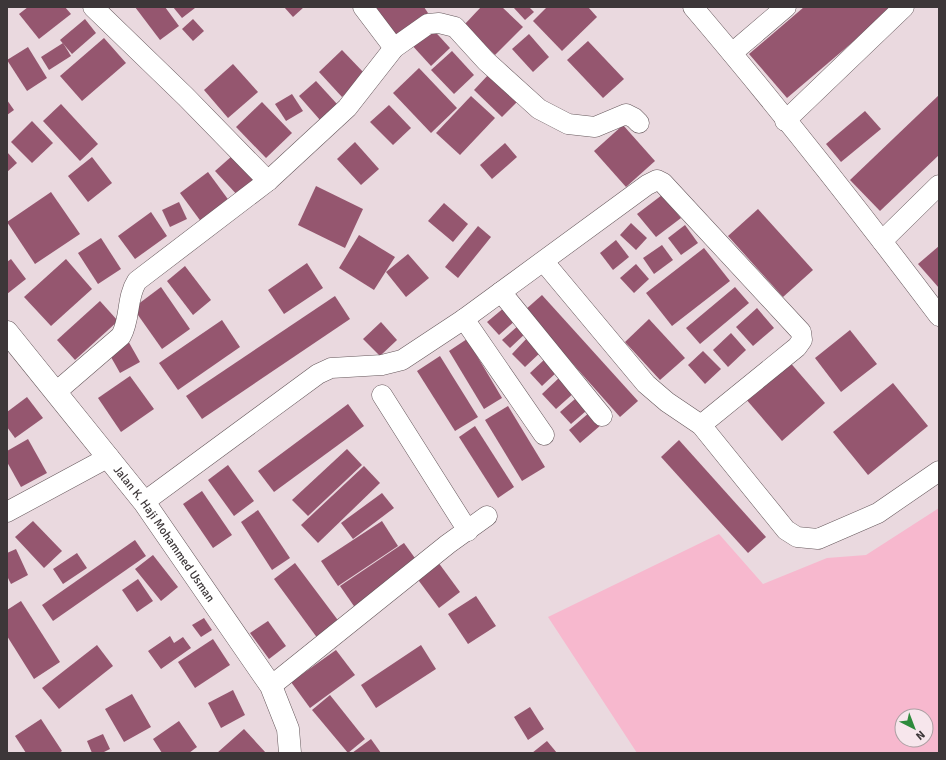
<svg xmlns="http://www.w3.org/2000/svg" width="946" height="760" viewBox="0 0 946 760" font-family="Signika,sans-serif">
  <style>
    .green { fill: #f7b8ce; fill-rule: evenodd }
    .building { fill: #95566f }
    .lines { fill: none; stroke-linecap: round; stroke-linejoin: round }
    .minor-casing { stroke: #66585c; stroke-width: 21 }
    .tertiary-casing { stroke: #66585c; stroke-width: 23 }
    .minor { stroke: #fff; stroke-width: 20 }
    .tertiary { stroke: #fff; stroke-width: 22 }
    .labels { text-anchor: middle; stroke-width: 4; stroke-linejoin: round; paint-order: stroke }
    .street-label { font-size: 12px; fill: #3d3739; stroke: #f7e6ec }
  </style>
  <rect width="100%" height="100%" fill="#ead9df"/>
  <path class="green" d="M939 508V753H637L548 617 719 534 763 584 827 558 866 555ZM902 716H926V740H902Z"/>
  <g class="building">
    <polygon points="28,7 65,7 71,14 39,39 19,14"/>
    <polygon points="135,7 165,7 179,26 160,40"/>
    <polygon points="173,7 194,7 195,8 182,18"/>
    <polygon points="284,7 304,7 293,17"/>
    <polygon points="373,7 424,7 428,13 390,39"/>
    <polygon points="481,7 502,7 523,27 495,55 464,25"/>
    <polygon points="513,7 529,7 534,12 525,20"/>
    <polygon points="547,7 588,7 597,17 562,51 533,21"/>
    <polygon points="804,7 894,7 787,98 749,54"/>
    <polygon points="85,19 96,33 72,54 60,40"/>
    <polygon points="193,19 204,31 193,41 182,29"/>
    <polygon points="429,25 450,48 431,66 410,43"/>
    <polygon points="529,34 549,57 533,72 512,49"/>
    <polygon points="104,38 126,63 82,101 60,76"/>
    <polygon points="588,41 624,79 603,98 567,60"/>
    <polygon points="63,43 71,56 49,70 41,57"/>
    <polygon points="28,47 47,78 27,91 7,60"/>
    <polygon points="342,50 366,75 342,97 319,72"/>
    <polygon points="452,51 474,75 454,94 431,70"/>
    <polygon points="233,64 258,92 228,118 204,90"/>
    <polygon points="419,68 457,108 431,133 393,93"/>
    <polygon points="489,74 517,102 502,117 474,90"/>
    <polygon points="316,81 337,104 320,120 299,96"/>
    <polygon points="292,94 303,111 286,121 275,104"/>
    <polygon points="939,95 939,155 880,211 850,180"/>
    <polygon points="471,96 495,118 460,155 436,133"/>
    <polygon points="7,100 14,110 7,115"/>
    <polygon points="262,102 292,133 266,158 236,127"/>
    <polygon points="61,104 98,144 80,161 43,121"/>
    <polygon points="389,105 411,128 393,145 370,122"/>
    <polygon points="865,111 881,129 841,162 826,144"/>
    <polygon points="32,121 53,143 32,163 11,142"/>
    <polygon points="623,125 655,161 626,187 594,151"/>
    <polygon points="355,142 379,169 361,185 337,159"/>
    <polygon points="505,143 517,157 492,179 480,165"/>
    <polygon points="7,152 17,163 7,172"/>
    <polygon points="232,156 257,182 240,198 215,171"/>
    <polygon points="92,157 112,183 88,202 68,176"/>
    <polygon points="208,172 230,202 202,223 180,193"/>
    <polygon points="316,186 363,209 345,248 298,225"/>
    <polygon points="51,192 80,234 35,264 7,222"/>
    <polygon points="662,195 681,218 656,237 637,214"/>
    <polygon points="179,202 187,219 170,227 162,210"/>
    <polygon points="444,203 468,224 453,242 428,221"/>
    <polygon points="758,209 813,270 783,297 728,236"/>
    <polygon points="151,212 167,236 135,259 118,236"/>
    <polygon points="631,223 647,238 636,250 620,235"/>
    <polygon points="685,225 698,243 681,255 668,238"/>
    <polygon points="478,226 491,237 458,278 445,267"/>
    <polygon points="359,235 395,257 374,290 339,268"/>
    <polygon points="101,238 121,269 98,284 78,253"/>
    <polygon points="616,240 629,257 613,270 600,253"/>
    <polygon points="662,245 673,260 654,274 643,258"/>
    <polygon points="939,246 939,288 918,264"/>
    <polygon points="704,248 730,281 672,326 646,293"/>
    <polygon points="408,254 429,278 406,297 386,272"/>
    <polygon points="11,259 26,279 7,294 7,262"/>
    <polygon points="66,259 92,289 51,326 24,297"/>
    <polygon points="307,263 323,288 284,314 268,290"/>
    <polygon points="636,264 649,279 634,293 620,278"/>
    <polygon points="185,266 211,300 193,315 167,281"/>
    <polygon points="161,287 190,329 162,349 133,308"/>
    <polygon points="735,287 749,303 700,344 686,328"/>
    <polygon points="542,295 638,401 620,417 525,310"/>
    <polygon points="335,296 350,319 202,419 186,396"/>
    <polygon points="100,301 118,321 75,360 57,340"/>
    <polygon points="505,307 516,320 499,335 487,322"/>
    <polygon points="757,308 774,328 753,346 736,327"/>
    <polygon points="649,319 685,358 660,380 625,342"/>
    <polygon points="222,320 240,347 178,390 159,363"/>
    <polygon points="381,322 397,340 380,356 363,339"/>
    <polygon points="520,324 527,332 510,348 502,340"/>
    <polygon points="850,330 877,364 841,392 815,358"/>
    <polygon points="731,333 746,350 728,367 713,350"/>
    <polygon points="528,337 542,351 525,367 512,354"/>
    <polygon points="127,339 140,362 120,373 107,350"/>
    <polygon points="467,339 502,398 484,409 449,351"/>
    <polygon points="703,351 721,369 705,384 688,365"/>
    <polygon points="440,356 478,417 455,431 417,371"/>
    <polygon points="546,358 558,371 542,386 530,373"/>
    <polygon points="788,360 825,403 782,441 745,398"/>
    <polygon points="130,376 154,409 121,432 98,398"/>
    <polygon points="561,376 575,392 556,409 542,394"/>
    <polygon points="893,383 928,426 868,475 833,432"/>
    <polygon points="27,397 43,418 15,438 7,427 7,412"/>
    <polygon points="575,399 586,411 571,424 560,412"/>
    <polygon points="348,404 364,426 274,492 258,471"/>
    <polygon points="508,406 545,467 522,481 485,420"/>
    <polygon points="590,412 601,425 580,443 569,430"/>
    <polygon points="475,426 514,487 498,498 459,437"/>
    <polygon points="28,439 47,473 21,487 7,462 7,451"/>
    <polygon points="679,440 766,537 748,553 661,457"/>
    <polygon points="347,449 362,465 308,516 292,500"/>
    <polygon points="228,465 254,501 234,516 208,480"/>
    <polygon points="364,466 380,483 318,543 301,525"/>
    <polygon points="202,491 232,535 213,548 183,504"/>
    <polygon points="382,493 394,508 353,539 341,523"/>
    <polygon points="258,510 290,558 272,570 241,522"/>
    <polygon points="33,521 62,551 44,568 15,537"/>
    <polygon points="382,521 398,546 338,586 321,561"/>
    <polygon points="135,540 146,556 53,621 42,605"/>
    <polygon points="404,543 420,565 356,609 340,586"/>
    <polygon points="16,549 28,575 11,584 7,576 7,553"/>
    <polygon points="77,553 87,568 63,584 53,569"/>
    <polygon points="153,555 178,587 161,601 135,569"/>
    <polygon points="438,562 460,592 439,608 416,577"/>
    <polygon points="295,563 343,627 321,643 274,579"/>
    <polygon points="138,579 153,601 137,612 122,590"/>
    <polygon points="476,596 496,626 468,644 448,614"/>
    <polygon points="21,601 60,662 34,679 7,636 7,610"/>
    <polygon points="204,618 212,630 201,637 192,625"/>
    <polygon points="268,621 286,646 269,659 250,633"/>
    <polygon points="170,636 174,643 183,637 191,648 161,669 148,651"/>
    <polygon points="213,639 230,665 195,688 178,662"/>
    <polygon points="97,645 113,666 59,709 42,688"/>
    <polygon points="421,645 436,669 376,708 361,685"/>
    <polygon points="336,650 355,675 310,708 291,682"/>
    <polygon points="233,690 245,715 221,728 208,703"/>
    <polygon points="132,694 151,727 124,742 105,709"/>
    <polygon points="330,695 365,739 348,753 312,710"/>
    <polygon points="530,707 544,729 528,740 514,717"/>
    <polygon points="41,719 62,751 59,753 26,753 15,736"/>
    <polygon points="179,721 197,747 189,753 162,753 153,739"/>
    <polygon points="244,729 266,753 217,753"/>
    <polygon points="103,734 110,749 102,753 92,753 87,741"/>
    <polygon points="371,739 381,753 352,753"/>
    <polygon points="547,741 557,753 532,753"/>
  </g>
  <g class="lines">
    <g class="minor-casing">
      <g id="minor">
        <polyline points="93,7 186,97 268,181"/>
        <polyline points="363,7 394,48"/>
        <path d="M693 7C778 107 860 211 939 316"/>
        <polyline points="732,53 786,7"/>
        <polyline points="785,121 904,7"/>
        <polyline points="882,241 939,185"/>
        <polyline points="544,262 646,384 667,402 701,425 786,530 797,537 818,539 878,513 939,471"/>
        <polyline points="501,292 602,416"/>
        <polyline points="464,319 544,435"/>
        <path d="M56 392 121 336C131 318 126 298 137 281L268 181 347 108 394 48 428 24 439 23 455 27 486 61 539 109 568 124 595 127 626 114 634 118 639 123"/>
        <polyline points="382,395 468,531"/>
        <polyline points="144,502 318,374 331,368 382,365 402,360 464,319 647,185 657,180 663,183 801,332 802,340 797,347 701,425"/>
        <polyline points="7,512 109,457"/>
        <polyline points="271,686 448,544 487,516"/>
      </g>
    </g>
    <g class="tertiary-casing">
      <g id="tertiary">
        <path id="s1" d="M7 332 144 502 271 686 288 729 290 753"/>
      </g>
    </g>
    <use href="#minor" class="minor"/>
    <use href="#tertiary" class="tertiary"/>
  </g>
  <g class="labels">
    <g class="street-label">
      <text dy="4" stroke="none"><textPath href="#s1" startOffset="256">Jalan K. Haji Mohammed Usman</textPath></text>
    </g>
  </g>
  <rect width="946" height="760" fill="none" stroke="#3d3739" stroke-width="16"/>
  <g transform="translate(914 728) rotate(138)"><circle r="19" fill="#f7e6ec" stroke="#ada0a4"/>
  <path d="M0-3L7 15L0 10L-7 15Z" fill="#2e8a3c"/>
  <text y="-6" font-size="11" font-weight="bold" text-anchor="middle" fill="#3d3739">N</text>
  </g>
</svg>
